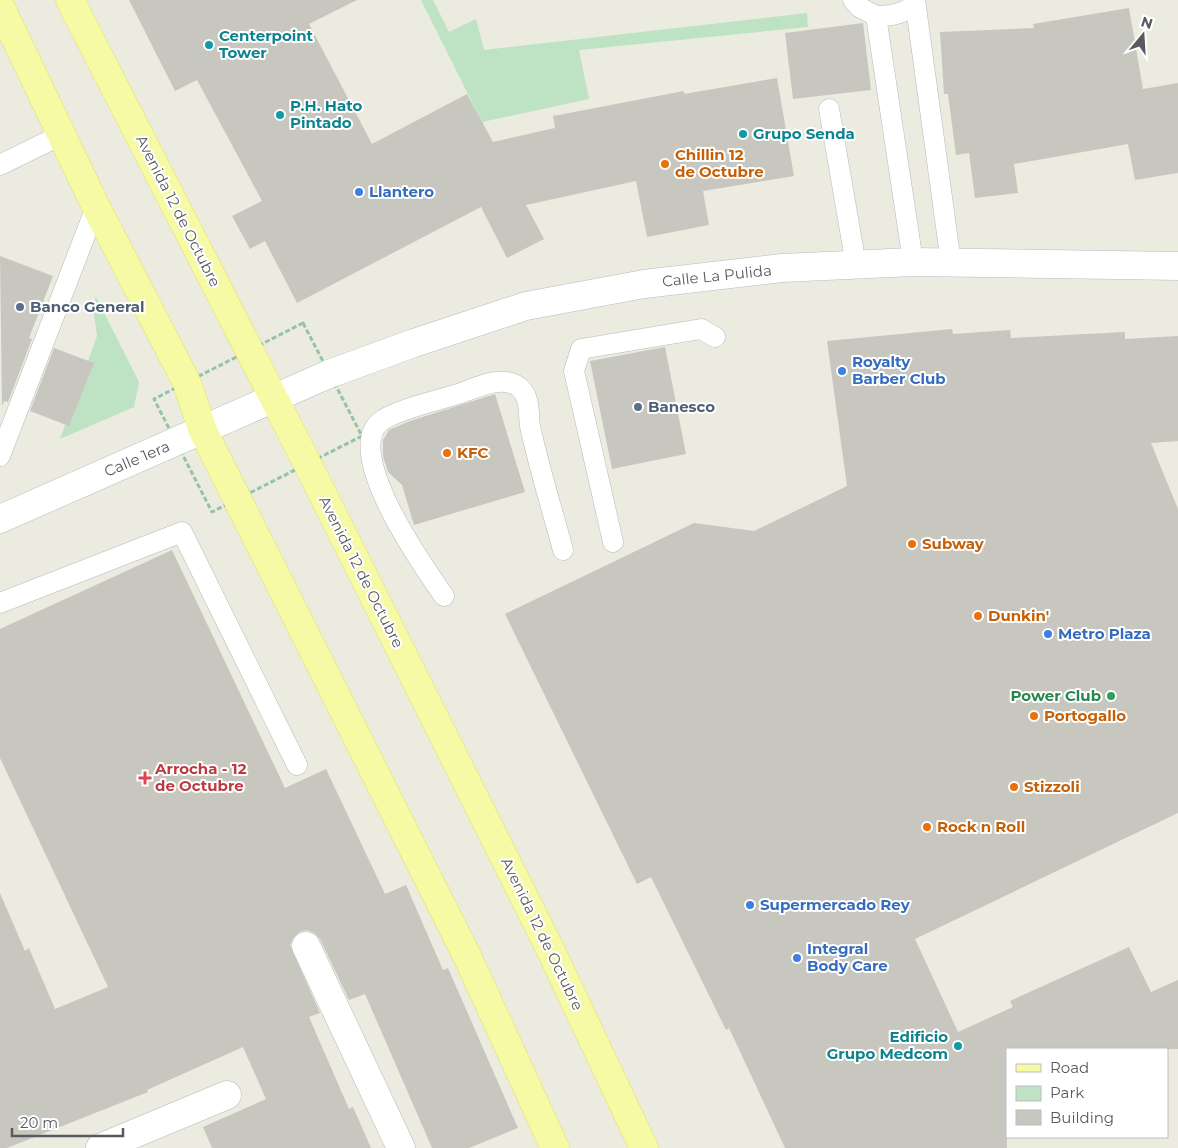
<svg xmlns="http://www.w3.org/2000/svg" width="1178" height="1148" viewBox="0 0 1178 1148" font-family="Montserrat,sans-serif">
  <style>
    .green { fill: #bde2c4 }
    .building { fill: #c8c7bf }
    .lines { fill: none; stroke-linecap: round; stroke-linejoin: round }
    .lane-casing { stroke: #b7b8be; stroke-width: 21 }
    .street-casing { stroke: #b7b8be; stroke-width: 29 }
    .secondary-casing { stroke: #b8bac1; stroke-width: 29 }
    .primary-casing { stroke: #e9dd5a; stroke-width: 29 }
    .path { stroke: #96c2ac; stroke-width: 3; stroke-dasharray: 5 2.5; stroke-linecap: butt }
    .lane { stroke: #fff; stroke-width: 20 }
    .street { stroke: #fff; stroke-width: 28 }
    .secondary { stroke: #fff; stroke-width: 28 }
    .primary { stroke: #f7faa5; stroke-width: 28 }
    .culture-dot { fill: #0f9aa8; stroke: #fff; stroke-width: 2 }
    .food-dot { fill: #e8710a; stroke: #fff; stroke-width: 2 }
    .shop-dot { fill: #3f7fe0; stroke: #fff; stroke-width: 2 }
    .service-dot { fill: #5c6f8a; stroke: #fff; stroke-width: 2 }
    .leisure-dot { fill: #2e9e5b; stroke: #fff; stroke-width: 2 }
    .health-dot { fill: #e0444e; stroke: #fff; stroke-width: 2 }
    .labels { text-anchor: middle; stroke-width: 4; stroke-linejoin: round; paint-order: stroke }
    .culture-label { font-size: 15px; font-weight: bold; fill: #0d838f; stroke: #fff; text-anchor: start }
    .food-label { font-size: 15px; font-weight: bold; fill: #c56008; stroke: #fff; text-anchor: start }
    .shop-label { font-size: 15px; font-weight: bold; fill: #366cbe; stroke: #fff; text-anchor: start }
    .street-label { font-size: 15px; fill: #585a60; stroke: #fff }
    .service-label { font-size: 15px; font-weight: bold; fill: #4e5e75; stroke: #fff; text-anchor: start }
    .leisure-label { font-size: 15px; font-weight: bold; fill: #27864d; stroke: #fff; text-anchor: end }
    .health-label { font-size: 15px; font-weight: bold; fill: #be3a42; stroke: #fff; text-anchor: start }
  </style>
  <rect width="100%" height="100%" fill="#ebebe0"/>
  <g class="green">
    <polygon points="421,0 433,0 449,32 476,19 484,50 807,13 808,27 579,50 589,99 482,122"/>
    <polygon points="96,297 139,382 134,407 60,439 97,336 93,306"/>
  </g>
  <g class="building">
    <polygon points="129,0 357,0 309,24 372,144 467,94 493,142 555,128 553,116 684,91 684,94 777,78 794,176 703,191 709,225 647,237 636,181 526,205 544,239 507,258 481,207 297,303 265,241 250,249 232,216 262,201 197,80 175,91"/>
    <polygon points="1129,8 1143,89 1178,83 1178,173 1135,180 1128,144 1014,164 1018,193 975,198 969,153 956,155 948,94 944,94 940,32 1034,28 1033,24"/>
    <polygon points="863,23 871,90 793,99 785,33"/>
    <polygon points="0,256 53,276 29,338 32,339 8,402 4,401 2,406"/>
    <polygon points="952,329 953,334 1010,330 1011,338 1125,332 1125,339 1178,336 1178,441 1151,443 1178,509 1178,813 915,939 958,1032 1013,1007 1010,1001 1129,947 1151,992 1178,980 1178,1049 1007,1049 1007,1148 785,1148 729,1028 726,1030 651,877 637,884 505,614 694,523 754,531 847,486 827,341"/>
    <polygon points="665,347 686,454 612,469 590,361"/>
    <polygon points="54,348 94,363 69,426 30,411"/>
    <polygon points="495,394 525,492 414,525 402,485 388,472 383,456 383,440 389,430 410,421"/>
    <polygon points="172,550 285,788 326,769 385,894 406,885 443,970 448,968 518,1128 469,1148 432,1148 365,994 349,1000 320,939 314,933 307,930 300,932 294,937 290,945 320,1013 309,1017 349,1109 353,1107 371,1148 212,1148 203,1127 266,1099 243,1047 147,1090 148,1092 7,1148 0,1148 0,893 25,951 29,948 55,1009 108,987 0,758 0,629"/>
  </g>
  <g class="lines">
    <g class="lane-casing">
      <g id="lane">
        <polyline points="853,0 859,7 876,16 913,262"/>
        <polyline points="915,0 951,263"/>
        <path d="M876 16C891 16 904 14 915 4"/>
        <polyline points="829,109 856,265"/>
        <polyline points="0,165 61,135"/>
        <polyline points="0,456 96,207"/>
        <polyline points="613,542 574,371 581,349 701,329 715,337"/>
        <path d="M444 596C423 566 343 453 380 422 394 410 439 400 458 394 476 388 502 374 519 387 531 397 528 413 530 426 539 468 552 509 563 550"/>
        <polyline points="0,603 182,532 297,765"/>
      </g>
    </g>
    <g class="street-casing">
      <g id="street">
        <polyline points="306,946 401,1148"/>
        <polyline points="100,1148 227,1095"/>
      </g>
    </g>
    <g class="secondary-casing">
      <polyline id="secondary" points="0,519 329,374 414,343 526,306 644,284 782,268 913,262 1178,266"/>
    </g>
    <g class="primary-casing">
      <g id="primary">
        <polyline points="70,0 307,463 551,951 644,1148"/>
        <polyline points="0,6 96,207 187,383 203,431 468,958 555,1148"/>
      </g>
    </g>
    <polygon class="path" points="303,323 362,436 212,512 154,399"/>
    <use href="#lane" class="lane"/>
    <use href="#street" class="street"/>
    <use href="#secondary" class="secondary"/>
    <use href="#primary" class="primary"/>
  </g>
  <g class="culture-dot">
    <circle cx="209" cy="45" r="5"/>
    <circle cx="280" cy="115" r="5"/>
    <circle cx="743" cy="134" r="5"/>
    <circle cx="958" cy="1046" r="5"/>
  </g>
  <g class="food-dot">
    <circle cx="665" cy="164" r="5"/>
    <circle cx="447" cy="453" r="5"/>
    <circle cx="912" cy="544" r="5"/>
    <circle cx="978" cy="616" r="5"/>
    <circle cx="1034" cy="716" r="5"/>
    <circle cx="1014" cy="787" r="5"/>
    <circle cx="927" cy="827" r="5"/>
  </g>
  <g class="shop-dot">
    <circle cx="359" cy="192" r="5"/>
    <circle cx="842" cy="371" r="5"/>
    <circle cx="1048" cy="634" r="5"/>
    <circle cx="750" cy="905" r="5"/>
    <circle cx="797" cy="958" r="5"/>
  </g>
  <g class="service-dot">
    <circle cx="20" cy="307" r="5"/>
    <circle cx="638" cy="407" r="5"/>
  </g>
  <circle class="leisure-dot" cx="1111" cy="696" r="5"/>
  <path class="health-dot" d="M142.5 770.5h5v5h5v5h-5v5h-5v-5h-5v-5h5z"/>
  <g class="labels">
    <g class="culture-label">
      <text x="219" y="41">Centerpoint<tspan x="219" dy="17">Tower</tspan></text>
      <text x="290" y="111">P.H. Hato<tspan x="290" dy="17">Pintado</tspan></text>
      <text x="753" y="139">Grupo Senda</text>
      <text x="948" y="1042" text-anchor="end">Edificio<tspan x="948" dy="17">Grupo Medcom</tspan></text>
    </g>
    <g class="food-label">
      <text x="675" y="160">Chillin 12<tspan x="675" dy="17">de Octubre</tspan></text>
      <text x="457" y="458">KFC</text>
      <text x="922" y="549">Subway</text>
      <text x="988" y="621">Dunkin'</text>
      <text x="1044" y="721">Portogallo</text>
      <text x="1024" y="792">Stizzoli</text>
      <text x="937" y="832">Rock n Roll</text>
    </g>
    <g class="shop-label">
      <text x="369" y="197">Llantero</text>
      <text x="852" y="367">Royalty<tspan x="852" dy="17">Barber Club</tspan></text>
      <text x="1058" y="639">Metro Plaza</text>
      <text x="760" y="910">Supermercado Rey</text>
      <text x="807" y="954">Integral<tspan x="807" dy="17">Body Care</tspan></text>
    </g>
    <g class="street-label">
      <text transform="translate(178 211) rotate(63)" y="5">Avenida 12 de Octubre</text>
      <text transform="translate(717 276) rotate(-6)" y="5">Calle La Pulida</text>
      <text transform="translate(137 459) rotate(-23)" y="5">Calle 1era</text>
      <text transform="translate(361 572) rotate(63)" y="5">Avenida 12 de Octubre</text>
      <text transform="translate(542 934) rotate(64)" y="5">Avenida 12 de Octubre</text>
    </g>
    <g class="service-label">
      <text x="30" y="312">Banco General</text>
      <text x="648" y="412">Banesco</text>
    </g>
    <g class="leisure-label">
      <text x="1101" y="701">Power Club</text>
    </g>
    <g class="health-label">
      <text x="155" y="774">Arrocha - 12<tspan x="155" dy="17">de Octubre</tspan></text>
    </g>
  </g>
  <rect x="1006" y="1048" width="162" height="90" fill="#ffffff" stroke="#bcbdbf"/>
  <rect x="1016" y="1064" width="25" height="8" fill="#f7faa5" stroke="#bcbdbf"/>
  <text x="1050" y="1073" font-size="15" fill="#585a60">Road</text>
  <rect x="1016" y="1086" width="25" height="15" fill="#bde2c4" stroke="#bcbdbf"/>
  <text x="1050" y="1098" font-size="15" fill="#585a60">Park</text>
  <rect x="1016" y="1110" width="25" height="15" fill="#c8c7bf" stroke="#bcbdbf"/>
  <text x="1050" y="1123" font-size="15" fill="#585a60">Building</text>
  <g transform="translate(1143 35) rotate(18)" stroke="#ffffff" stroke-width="4" paint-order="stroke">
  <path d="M0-4L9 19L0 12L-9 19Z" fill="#585a60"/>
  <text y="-8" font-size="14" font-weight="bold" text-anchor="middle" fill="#585a60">N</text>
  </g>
  <path d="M12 1128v8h111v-8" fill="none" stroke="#585a60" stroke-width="2.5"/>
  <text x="20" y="1128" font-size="15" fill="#585a60" stroke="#ffffff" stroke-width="4" paint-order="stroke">20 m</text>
</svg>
